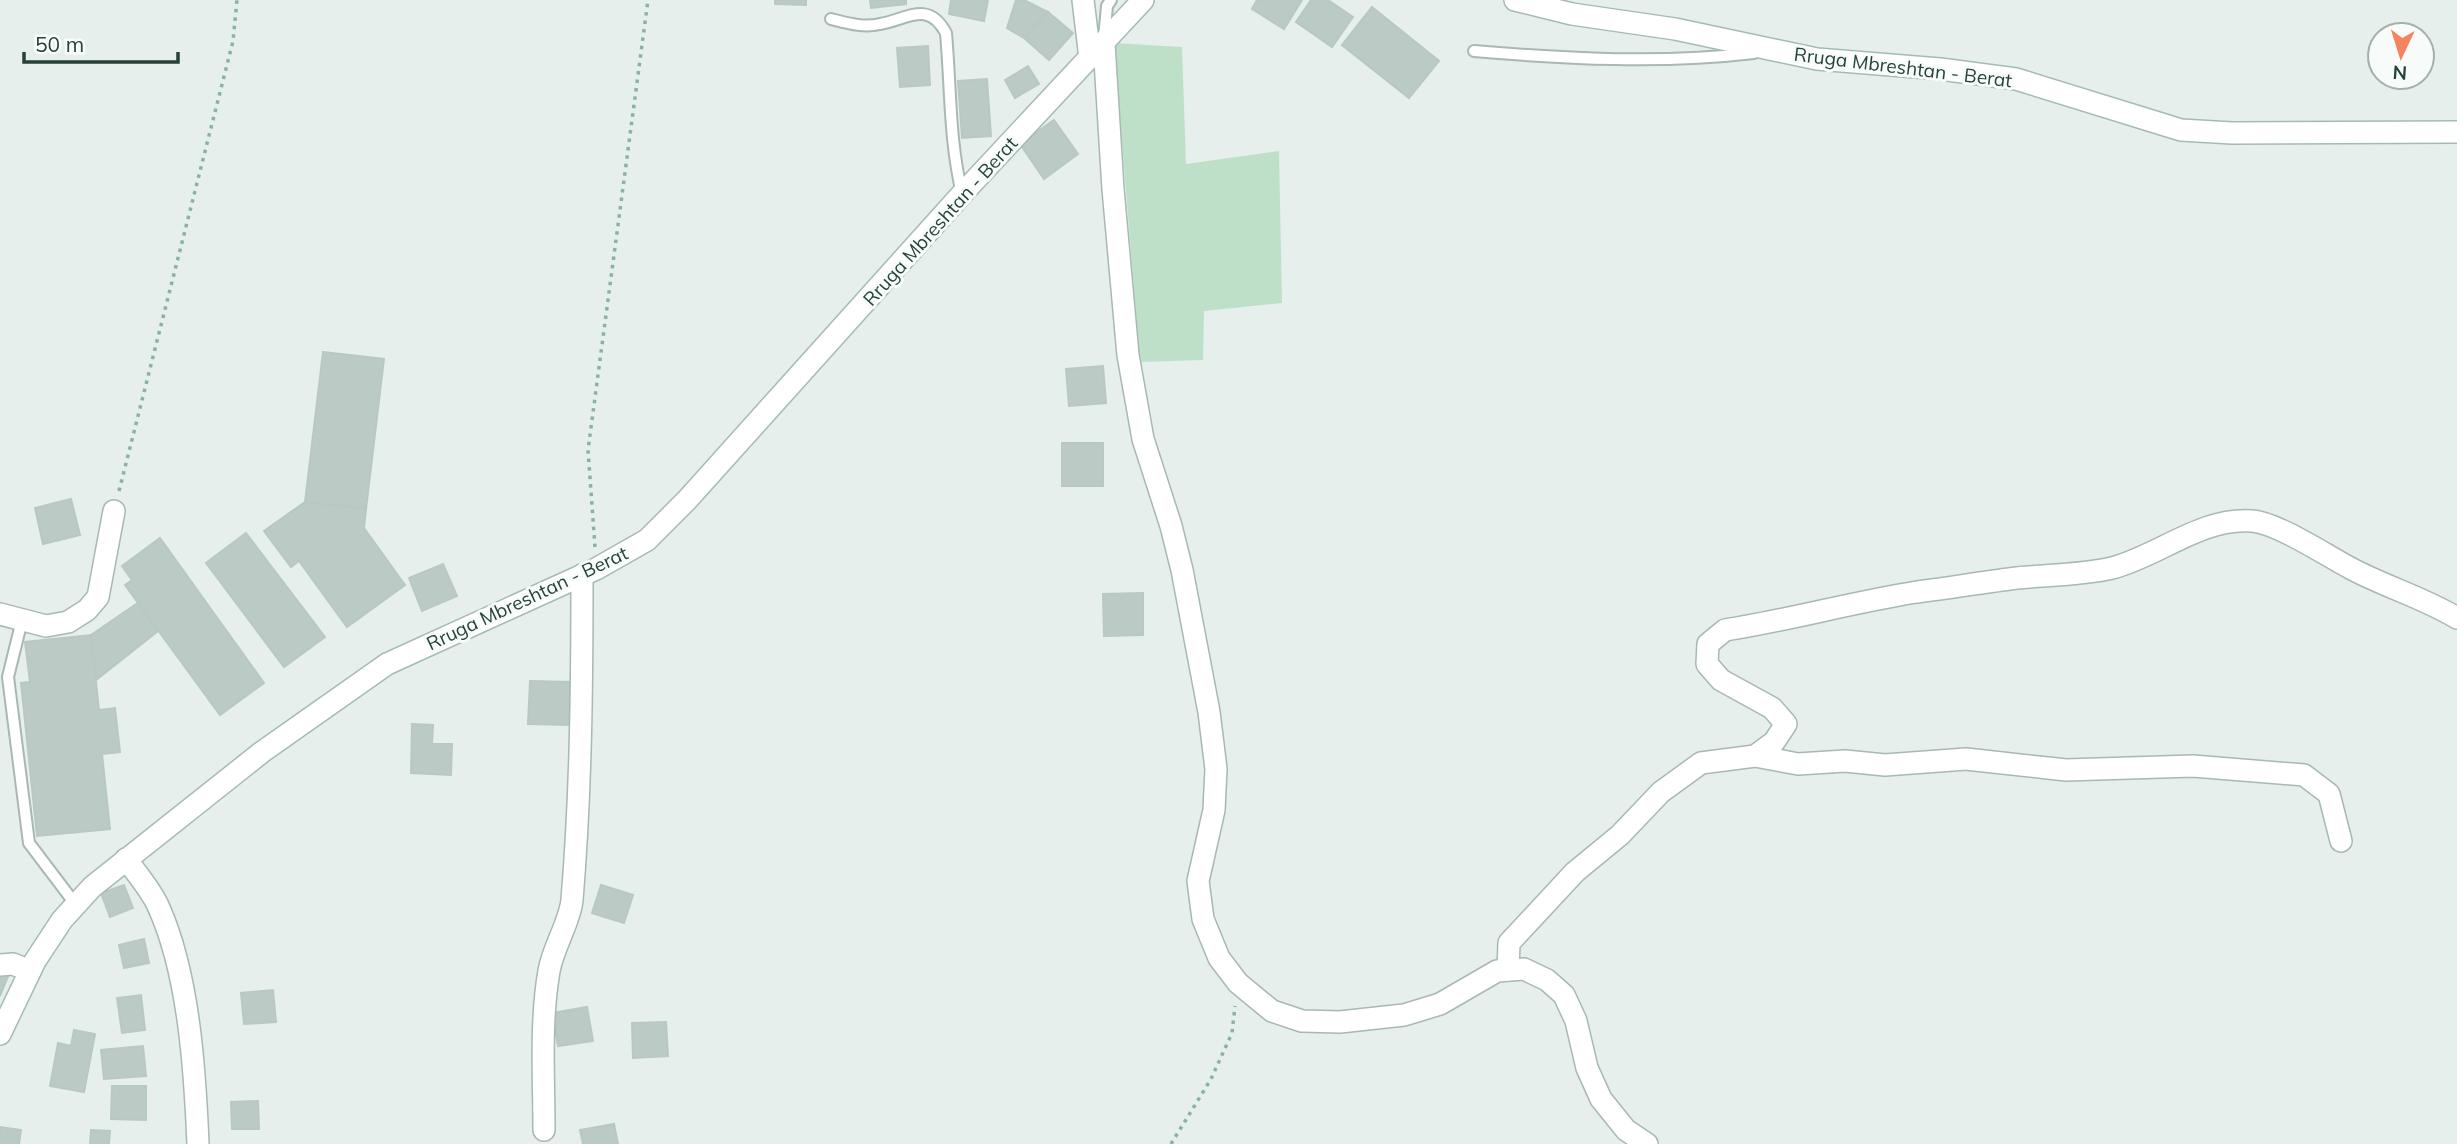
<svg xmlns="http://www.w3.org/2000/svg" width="2457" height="1144" viewBox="0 0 2457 1144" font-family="Mulish,sans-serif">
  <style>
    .green { fill: #bfe0c8 }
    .building { fill: #bbcac4; stroke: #b8c9c2; stroke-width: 2 }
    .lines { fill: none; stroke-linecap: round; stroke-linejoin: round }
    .lane-casing { stroke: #a8b8b2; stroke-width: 14 }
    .street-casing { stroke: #a8b8b2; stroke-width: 24 }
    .secondary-casing { stroke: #a4bbb3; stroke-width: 24 }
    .path { stroke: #86b3a5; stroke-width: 3.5; stroke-dasharray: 3.5 5; stroke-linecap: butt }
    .lane { stroke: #fff; stroke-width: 10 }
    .street { stroke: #fff; stroke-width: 21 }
    .secondary { stroke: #fff; stroke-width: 21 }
    .labels { text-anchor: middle; stroke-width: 6; stroke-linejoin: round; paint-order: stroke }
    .street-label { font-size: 19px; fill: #24423a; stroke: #f7fbf9 }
  </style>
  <rect width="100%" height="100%" fill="#e6efeb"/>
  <polygon class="green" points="1114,43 1182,47 1186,164 1279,151 1282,303 1204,311 1203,360 1140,362"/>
  <g class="building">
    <polygon points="775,0 806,0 806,5 775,4"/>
    <polygon points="870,0 906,0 906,4 871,8"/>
    <polygon points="951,0 988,0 984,21 949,14"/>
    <polygon points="1016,0 1024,0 1048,12 1024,38 1007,28"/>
    <polygon points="1257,0 1302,0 1284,29 1252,9"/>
    <polygon points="1311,0 1328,0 1353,17 1332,47 1296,22"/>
    <polygon points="1372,7 1439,61 1409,98 1342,45"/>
    <polygon points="1048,12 1073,33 1049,60 1024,38"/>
    <polygon points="928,46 930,85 900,87 897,48"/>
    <polygon points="1028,66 1039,84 1015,98 1005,80"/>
    <polygon points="987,79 991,136 962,138 958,81"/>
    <polygon points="1054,120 1078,154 1044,179 1020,144"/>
    <polygon points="323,352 384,359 366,509 305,502"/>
    <polygon points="1103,366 1106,403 1069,406 1066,369"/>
    <rect x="1062" y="443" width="41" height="43"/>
    <polygon points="71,499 80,535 43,544 35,508"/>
    <polygon points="305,502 366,509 364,528 405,585 347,627 299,561 291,567 264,531"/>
    <polygon points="246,533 325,637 284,667 206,563"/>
    <polygon points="160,538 264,683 220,715 125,585 132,580 122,566"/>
    <polygon points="443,564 457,596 422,611 409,578"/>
    <polygon points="1143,593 1143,635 1104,636 1103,594"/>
    <polygon points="138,603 158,631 96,680 91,635"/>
    <polygon points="91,635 99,710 115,708 120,752 102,754 110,829 37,836 21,683 30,682 25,642"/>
    <polygon points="530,681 571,682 570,725 528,724"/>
    <polygon points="412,724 433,725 432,744 452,744 451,775 411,773"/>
    <polygon points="124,885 133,908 110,917 101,893"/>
    <polygon points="601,885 633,895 624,923 592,913"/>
    <polygon points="144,939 149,963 124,968 119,945"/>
    <polygon points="0,974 9,974 0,996"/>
    <polygon points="273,990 276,1022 244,1024 241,993"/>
    <polygon points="141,995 145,1030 122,1033 117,998"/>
    <polygon points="587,1007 593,1041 558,1046 552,1013"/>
    <polygon points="666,1022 668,1056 633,1058 632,1023"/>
    <polygon points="74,1030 95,1034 84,1092 50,1086 58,1043 71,1046"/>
    <polygon points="143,1046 146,1076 104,1079 101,1050"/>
    <polygon points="112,1086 146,1086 146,1120 111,1119"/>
    <polygon points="258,1101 259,1129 232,1129 231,1102"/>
    <polygon points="614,1124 618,1144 583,1144 580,1130"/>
    <polygon points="0,1127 21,1130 19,1144 0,1144"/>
    <polygon points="91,1130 110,1131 109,1144 90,1144"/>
  </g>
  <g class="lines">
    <g class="lane-casing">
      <g id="lane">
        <path d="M831 19C847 23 863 28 880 24 908 19 928 0 946 33 951 90 949 138 962 194"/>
        <polyline points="1104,38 1107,6 1111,0"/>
        <path d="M1474 51C1568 59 1661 64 1754 53"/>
        <polyline points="22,620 8,677 29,843 76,905"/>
      </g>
    </g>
    <g class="street-casing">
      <g id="street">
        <polyline points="1083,0 1090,58"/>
        <polyline points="1104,44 1113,189 1128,355 1143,439 1171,526 1182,570 1209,712 1216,769 1214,810 1198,881 1203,919 1219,958 1238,983 1272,1011 1302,1021 1340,1022 1404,1015 1440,1004 1497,971 1524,969 1547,980 1564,995 1576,1021 1587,1068 1601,1099 1626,1130 1647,1144"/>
        <polyline points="0,614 46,626 68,622 87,610 98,597 114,511"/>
        <polyline points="1755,756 1798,764 1845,761 1885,765 1966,759 2066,770 2193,766 2304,775 2329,794 2341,841"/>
        <path d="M126 859C137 874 152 891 159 908 189 975 195 1071 198 1144"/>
        <polyline points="0,965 13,964 30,971"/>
        <path d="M1508 970 1509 943 1575 872 1620 835 1661 792 1701 763 1755 756 1774 742 1786 724 1772 708 1721 680 1707 664 1708 644 1725 630C1790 620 1853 602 1917 592 1951 588 1984 582 2017 578 2048 575 2082 575 2112 568 2159 556 2201 517 2252 521 2278 523 2327 556 2352 569 2386 587 2424 598 2457 618"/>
        <path d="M544 1130C544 1078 540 1023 549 971 553 947 570 922 572 900 581 792 582 684 582 575"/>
      </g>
    </g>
    <g class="secondary-casing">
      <g id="secondary">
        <polyline points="1515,0 1572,14 1675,29 1817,59 1940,69 2016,79 2181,130 2232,133 2457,132"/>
        <polyline points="0,1034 35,961 62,920 92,887 262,752 387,664 596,569 647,540 687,500 962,194 1143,0"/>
      </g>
    </g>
    <g class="path">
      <polyline points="119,491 233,41 237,0"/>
      <polyline points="595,547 588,450 648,0"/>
      <polyline points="1171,1144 1211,1079 1232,1033 1235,1006"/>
    </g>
    <use href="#lane" class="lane"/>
    <use href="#street" class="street"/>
    <use href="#secondary" class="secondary"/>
  </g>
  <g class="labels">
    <g class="street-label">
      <text transform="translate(1903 67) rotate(7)" y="7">Rruga Mbreshtan - Berat</text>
      <text transform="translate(940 221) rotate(-48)" y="7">Rruga Mbreshtan - Berat</text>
      <text transform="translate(527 598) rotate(-25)" y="7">Rruga Mbreshtan - Berat</text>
    </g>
  </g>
  <g transform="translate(2401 56) rotate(184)"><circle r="33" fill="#f7fbf9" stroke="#a3b1ad" stroke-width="2"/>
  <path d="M0-5L12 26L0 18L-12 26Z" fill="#f4845f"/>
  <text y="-10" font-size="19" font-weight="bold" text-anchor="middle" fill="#24423a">N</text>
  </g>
  <path d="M24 52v10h154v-10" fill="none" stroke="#24423a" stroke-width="3.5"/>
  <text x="35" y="52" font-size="21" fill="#24423a" stroke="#f7fbf9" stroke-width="5" paint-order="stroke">50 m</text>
</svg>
